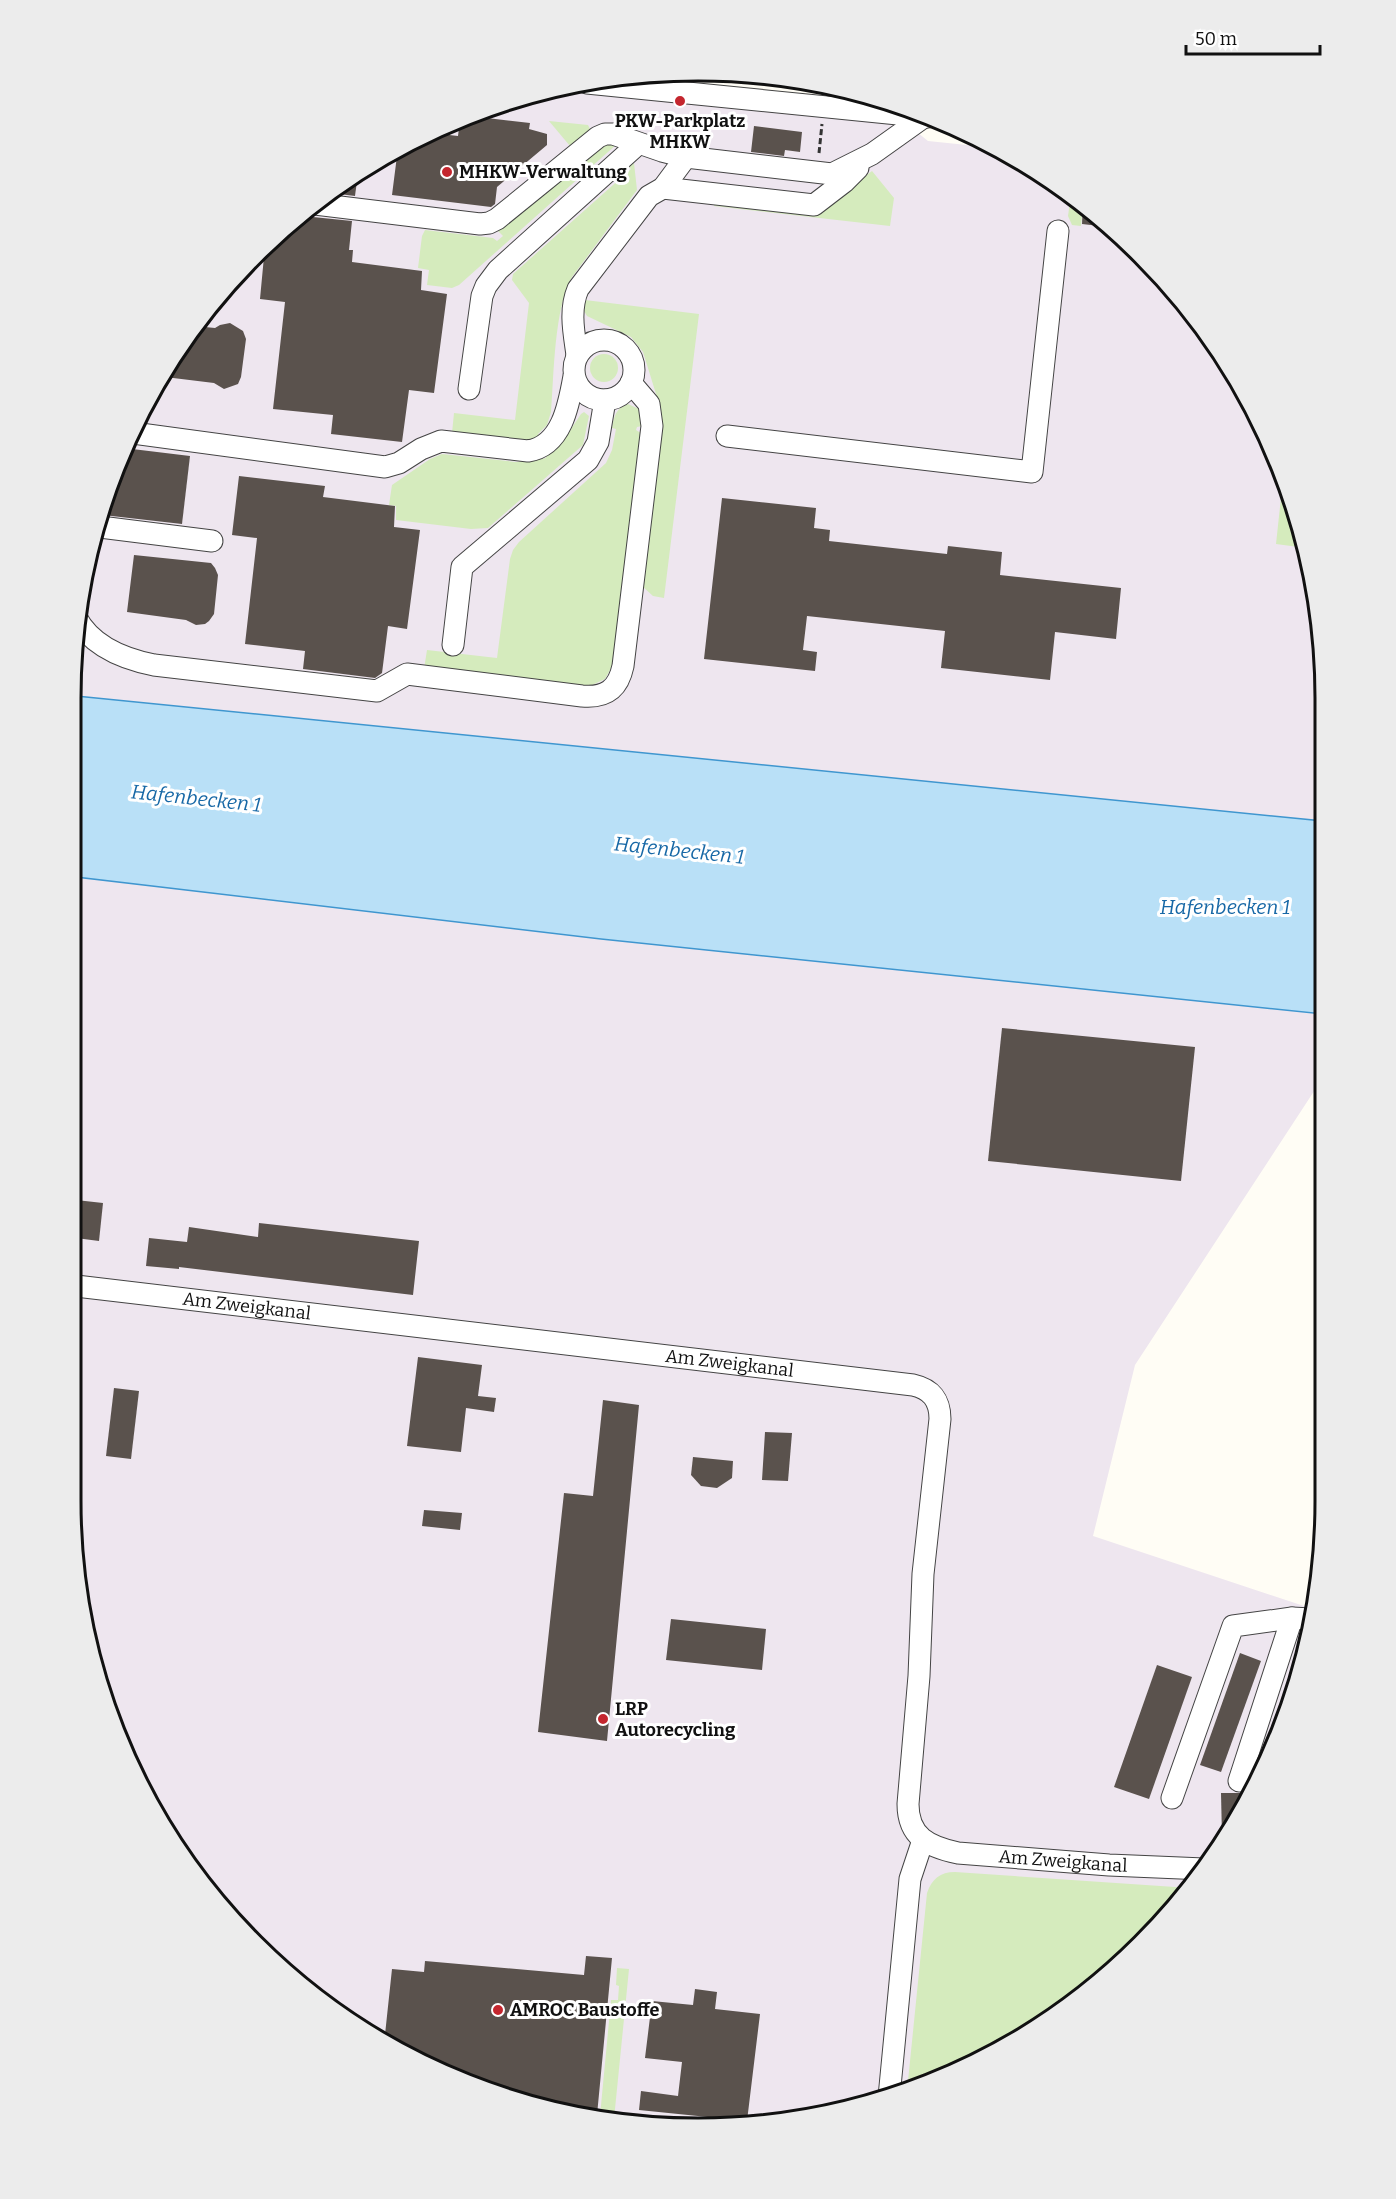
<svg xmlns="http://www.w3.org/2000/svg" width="1396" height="2199" viewBox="0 0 1396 2199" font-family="Bitter,serif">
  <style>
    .industrial { fill: #eee6ef }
    .green { fill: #d5ebbd }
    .water { fill: #b9e0f7; stroke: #3f96cf; stroke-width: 1.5 }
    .building { fill: #5a524d }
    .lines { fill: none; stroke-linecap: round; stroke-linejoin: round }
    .minor-casing { stroke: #444; stroke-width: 23 }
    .path { stroke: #333; stroke-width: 3; stroke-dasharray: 6 3; stroke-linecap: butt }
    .minor { stroke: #fff; stroke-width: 21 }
    .poi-dot { fill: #c4262e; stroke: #fff; stroke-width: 2 }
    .labels { text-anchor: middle; stroke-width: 6; stroke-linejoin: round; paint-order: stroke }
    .poi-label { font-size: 18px; font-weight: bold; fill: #111; stroke: #fff; text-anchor: start }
    .street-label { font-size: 18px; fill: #111; stroke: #fff }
    .water-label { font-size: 20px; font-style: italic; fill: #1768a6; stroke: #fff }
    .rim { fill: none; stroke: #111; stroke-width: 3 }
  </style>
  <rect width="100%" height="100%" fill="#fffdf5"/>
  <g class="industrial">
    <polygon points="615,76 882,104 928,141 996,148 1080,200 1170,285 1261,420 1304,535 1324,657 1323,821 76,696 76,616 118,458 200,316 285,226 385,154 497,104"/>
    <polygon points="76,877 601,939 1323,1014 1322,1079 1135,1365 1093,1536 1313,1609 1278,1741 1196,1883 1112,1973 1046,2023 938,2081 861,2107 780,2123 657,2127 496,2095 385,2045 316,1999 226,1915 176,1850 104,1702 76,1583"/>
  </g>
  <g class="green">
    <polygon points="549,121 588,125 590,129 570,146"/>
    <polygon points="603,144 617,144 459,285 452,288 427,285 429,270 418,268 422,236 425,230 493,238 497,241 503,236 495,228"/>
    <path d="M634 163 637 190 572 277C554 309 554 374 551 412L547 425 538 434 539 436 526 441 452 433 454 413 515 420 529 303 512 280 513 274 631 169 629 167Z"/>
    <polygon points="872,171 894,198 890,226 714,206 714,203 823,209"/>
    <polygon points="1071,194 1083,203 1081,226 1072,225 1068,216"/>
    <polygon points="585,300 699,314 664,598 653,596 642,586 662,426 661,410 643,352 631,337 587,316 584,311"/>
    <circle cx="604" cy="368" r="14"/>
    <path d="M628 404 639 409 642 426 637 427 636 430 641 433 614 663 605 679 588 687 424 669 427 650 497 658 510 559 513 550 519 542 606 463 612 450 616 429 612 428C614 416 616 408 628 404Z"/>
    <polygon points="584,412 589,416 583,445 488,528 471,529 396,520 396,506 389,505 392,485 430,459 442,454 516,462 546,458 546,455 561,444 581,414"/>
    <polygon points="1283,479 1304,535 1306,548 1276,544"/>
    <path d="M955 1872 1190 1888H1191L1112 1973 1046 2023 938 2081 907 2091 927 1893C932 1879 940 1872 955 1872Z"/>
    <polygon points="617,1968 629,1969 614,2119 600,2116 611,2000 618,2000 619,1986 616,1985"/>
  </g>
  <polygon class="water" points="76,696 1323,821 1323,1014 601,939 76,877"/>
  <g class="building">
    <polygon points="470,116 530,123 529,129 547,134 547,145 497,187 495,204 491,207 392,195 398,148 432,133 458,136 460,120"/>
    <polygon points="754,126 802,132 800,152 785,150 784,156 751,152"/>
    <polygon points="358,173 355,196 331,193"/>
    <polygon points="1083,203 1088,207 1108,227 1082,224"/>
    <polygon points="305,211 313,217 352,221 349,250 353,250 352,262 422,271 421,290 447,294 434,393 409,390 402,442 331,434 333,415 273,409 285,302 260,299 265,246 285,226"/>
    <polygon points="230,323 243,331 246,339 241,377 238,384 224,389 214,383 165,377 195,326 215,328 220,325"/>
    <polygon points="124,448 190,456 182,524 103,515 118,458"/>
    <polygon points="239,476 325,486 323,497 395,506 394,527 420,530 407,629 388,626 382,673 375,678 303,669 305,651 245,644 257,538 232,535"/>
    <polygon points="722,498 816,508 814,528 830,530 829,541 947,554 948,546 1002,552 1000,575 1121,588 1116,639 1055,632 1050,680 941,668 945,631 807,616 803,650 817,652 815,671 704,659"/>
    <polygon points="134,555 211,563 215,568 218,575 214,614 209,621 205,624 196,625 186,620 127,612"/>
    <polygon points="1002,1028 1195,1047 1181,1181 988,1161"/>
    <polygon points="76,1200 103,1203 99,1241 76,1238"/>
    <polygon points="259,1223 419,1241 413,1295 179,1267 179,1269 146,1266 149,1238 187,1242 189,1227 258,1237"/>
    <polygon points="418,1357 482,1365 478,1396 496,1398 494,1412 466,1408 461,1452 407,1446"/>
    <polygon points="114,1388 139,1391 131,1459 106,1456"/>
    <polygon points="603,1400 639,1405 607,1741 538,1732 564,1493 593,1496"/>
    <polygon points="765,1432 792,1433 788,1481 762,1480"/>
    <polygon points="693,1457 733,1461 732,1478 717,1488 701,1486 691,1475"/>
    <polygon points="424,1510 462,1513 460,1530 422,1526"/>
    <polygon points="671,1619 766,1629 762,1670 666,1660"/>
    <polygon points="1240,1653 1261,1661 1221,1772 1200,1765"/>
    <polygon points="1157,1665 1192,1677 1149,1799 1114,1787"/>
    <polygon points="1221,1793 1248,1793 1222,1837"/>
    <polygon points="586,1956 612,1958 597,2115 496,2095 384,2044 392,1969 424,1972 425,1961 584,1975"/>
    <polygon points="695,1989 717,1992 715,2009 760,2014 747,2121 639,2110 641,2091 678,2096 682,2062 645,2058 652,2001 693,2005"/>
  </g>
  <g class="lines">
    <g class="minor-casing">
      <g id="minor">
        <polyline points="587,83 928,117"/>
        <polyline points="663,188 814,205 844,182 858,168"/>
        <polyline points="315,204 480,224 489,223 497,219 598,137 605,134 613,134 662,151 686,157 832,174 872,154 924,117"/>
        <circle cx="604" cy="370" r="30"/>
        <path d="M577 355C574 333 569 310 578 289L649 196 663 188 686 157"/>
        <polyline points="469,389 482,296 486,286 498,270 638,144"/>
        <path d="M133 433 385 467 399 463 421 449 441 441 528 451C562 446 569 404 574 376"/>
        <polyline points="727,436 1032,472 1058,231"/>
        <polyline points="100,527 212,541"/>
        <path d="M76 617C91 646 124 659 154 665L377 691 407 674 582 696C605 698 618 690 623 666L652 426 649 404 631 383"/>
        <polyline points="453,645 462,567 588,460 598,442 605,400"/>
        <path id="s1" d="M76 1286 913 1385C931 1389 940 1400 940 1419L923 1574 919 1676 908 1804C908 1837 929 1847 958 1853L1109 1865 1204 1869"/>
        <polyline points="1255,1780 1239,1781 1292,1618 1311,1619"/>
        <polyline points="1172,1798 1233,1626 1292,1618"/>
        <polyline points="889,2097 910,1879 923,1840"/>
      </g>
    </g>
    <polyline class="path" points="819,153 822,124"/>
    <use href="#minor" class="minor"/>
  </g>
  <g class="poi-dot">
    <circle cx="680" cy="101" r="6"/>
    <circle cx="447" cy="172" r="6"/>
    <circle cx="603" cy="1719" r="6"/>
    <circle cx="498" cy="2010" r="6"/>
  </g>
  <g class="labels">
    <g class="poi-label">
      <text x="680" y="127" text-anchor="middle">PKW-Parkplatz<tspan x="680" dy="21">MHKW</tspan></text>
      <text x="459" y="178">MHKW-Verwaltung</text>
      <text x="615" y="1715">LRP<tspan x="615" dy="21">Autorecycling</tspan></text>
      <text x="510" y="2016">AMROC Baustoffe</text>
    </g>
    <g class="street-label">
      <text dy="6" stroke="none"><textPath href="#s1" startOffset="172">Am Zweigkanal</textPath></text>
      <text dy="6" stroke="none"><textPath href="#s1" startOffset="658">Am Zweigkanal</textPath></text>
      <text dy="6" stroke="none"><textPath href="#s1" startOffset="1460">Am Zweigkanal</textPath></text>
    </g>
    <g class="water-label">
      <text transform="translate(196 798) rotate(6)" y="7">Hafenbecken 1</text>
      <text transform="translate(679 850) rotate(6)" y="7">Hafenbecken 1</text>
      <text x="1225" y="914">Hafenbecken 1</text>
    </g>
  </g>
  <path d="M0 0H1396V2199H0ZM698 81H698A617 617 0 0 1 1315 698V1501A617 617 0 0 1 698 2118H698A617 617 0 0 1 81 1501V698A617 617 0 0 1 698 81Z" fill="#ececec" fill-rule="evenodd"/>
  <path class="rim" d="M698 81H698A617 617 0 0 1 1315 698V1501A617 617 0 0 1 698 2118H698A617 617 0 0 1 81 1501V698A617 617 0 0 1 698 81Z"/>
  <path d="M1186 45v9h134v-9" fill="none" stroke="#111111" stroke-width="3"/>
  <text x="1195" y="45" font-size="18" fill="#111111" stroke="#ffffff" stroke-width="4.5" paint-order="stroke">50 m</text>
</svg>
